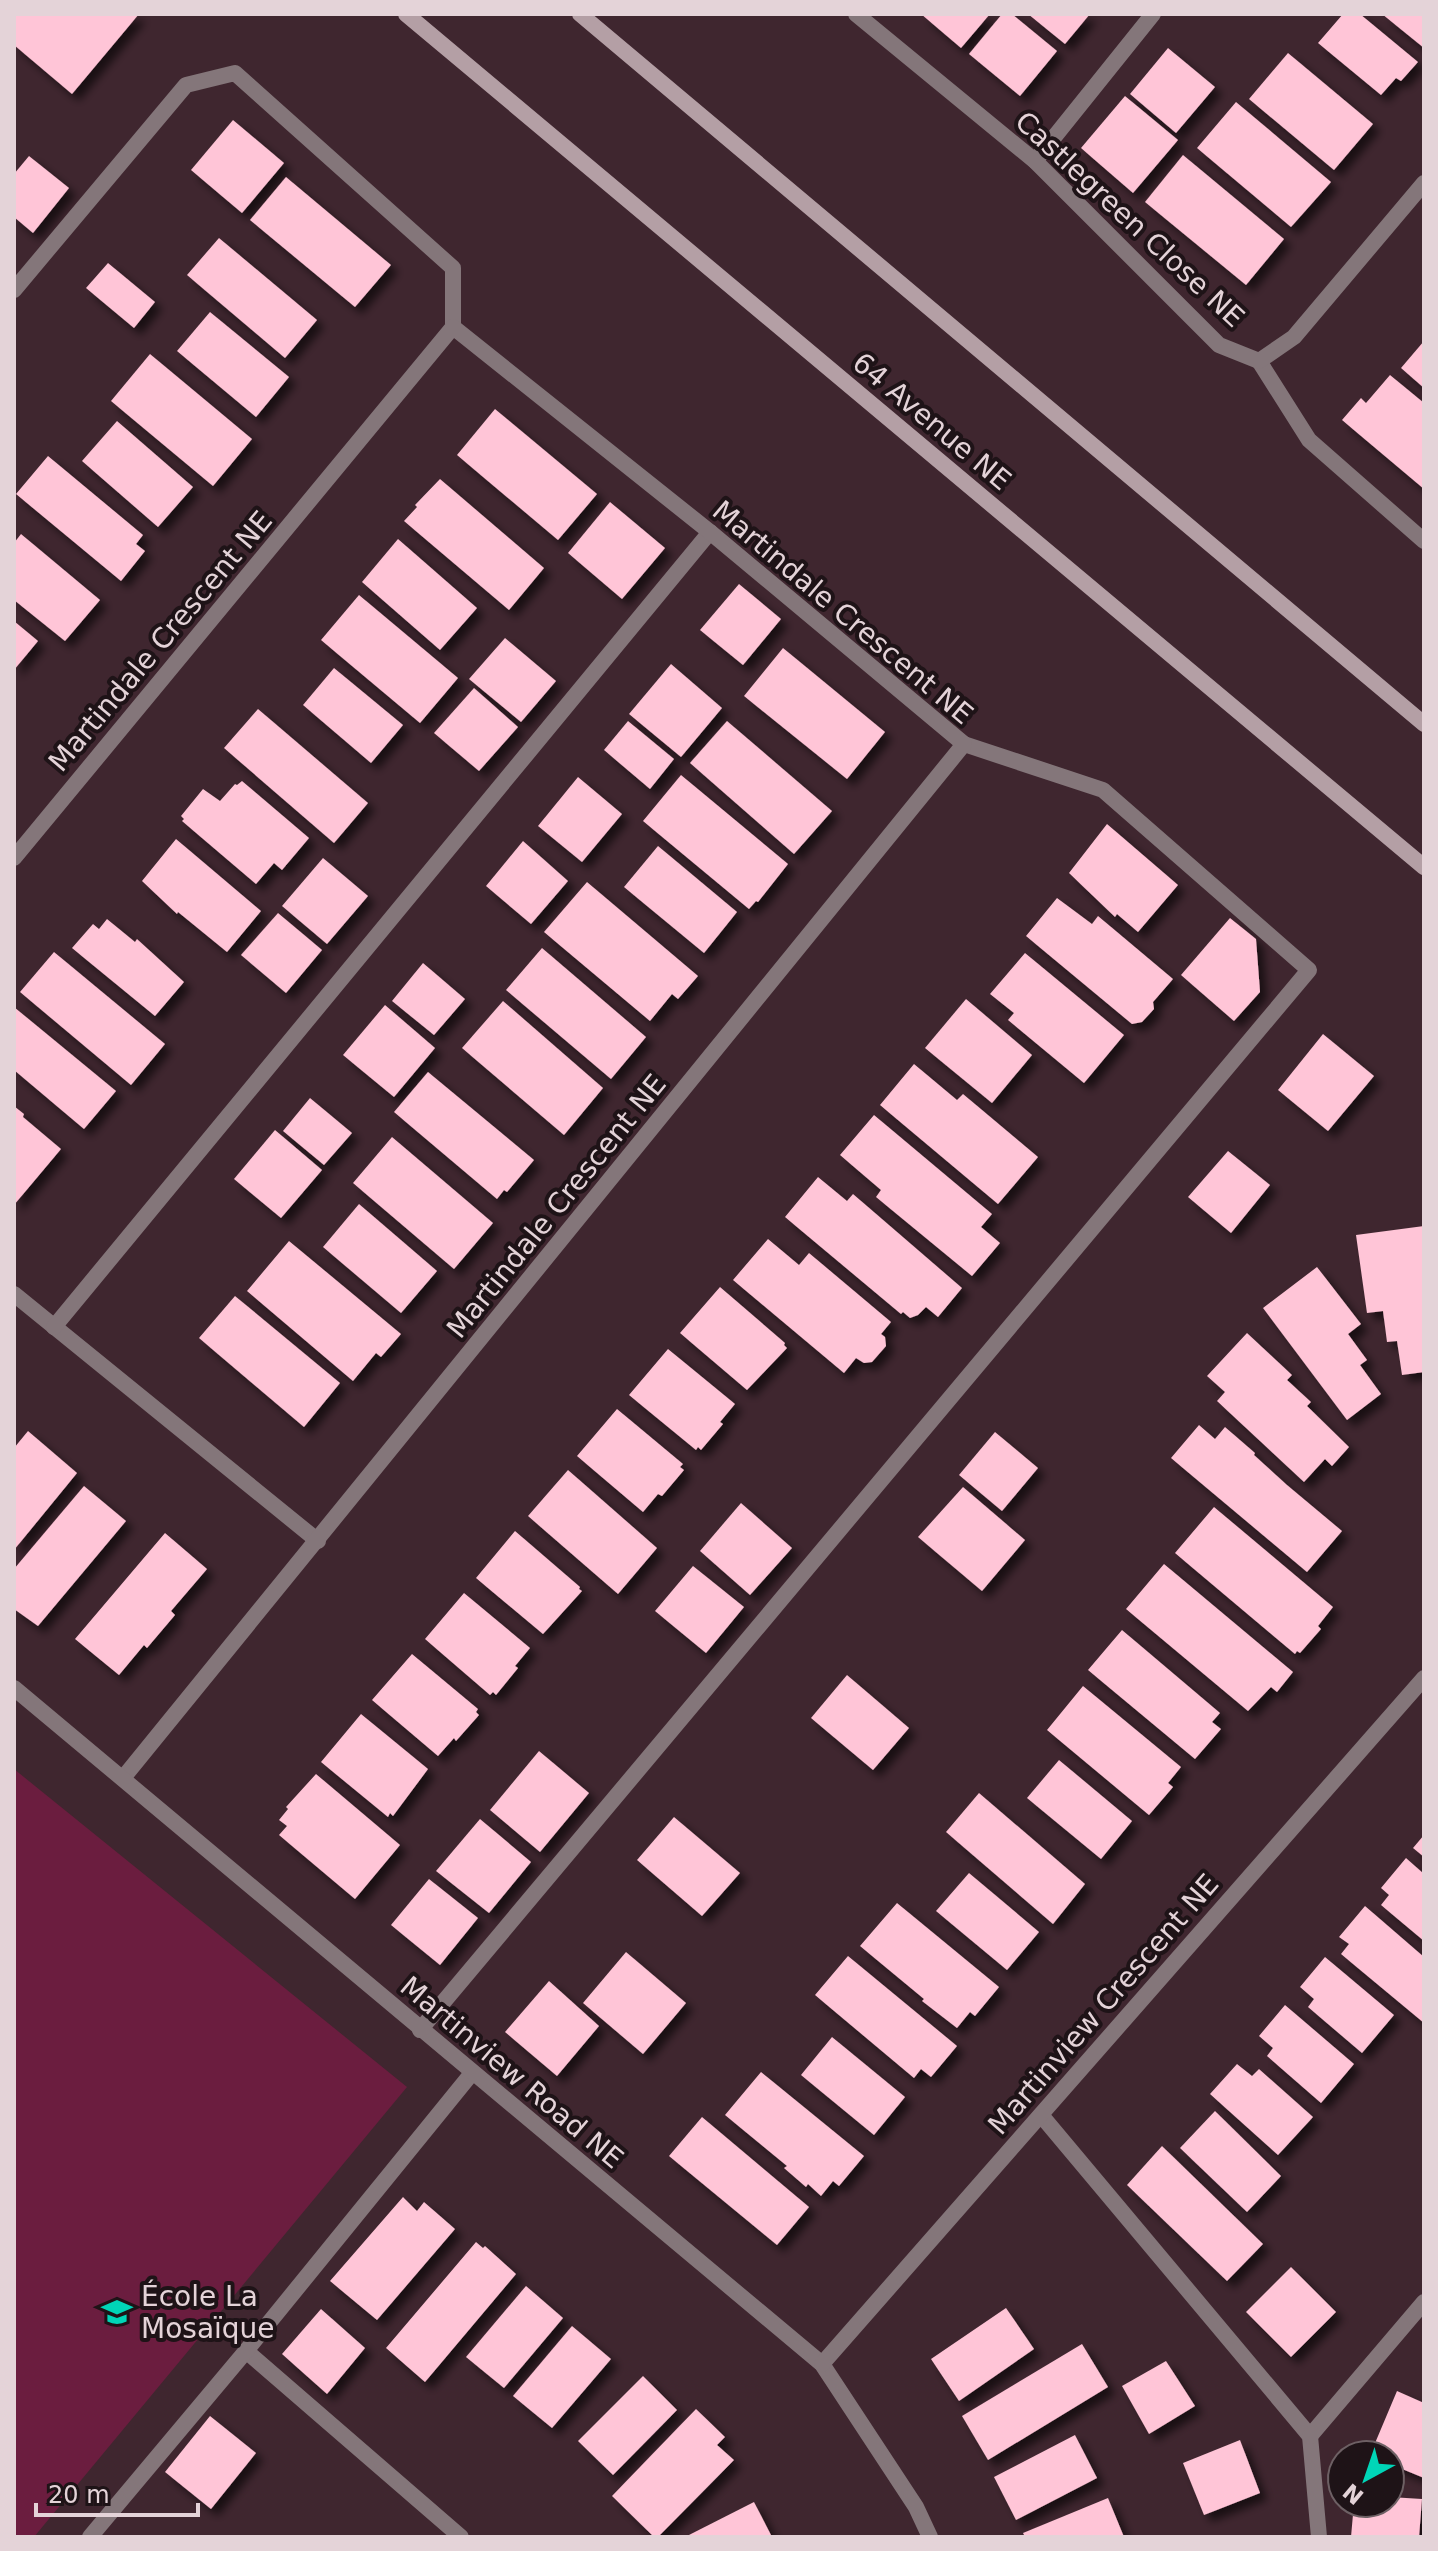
<svg xmlns="http://www.w3.org/2000/svg" width="1438" height="2551" viewBox="0 0 1438 2551" font-family="'DejaVu Sans',sans-serif">
  <style>
    .green { fill: #6b1d3f }
    .building { fill: #ffc5d7; filter: url(#shadow) }
    .lines { fill: none; stroke-linecap: round; stroke-linejoin: round }
    .lane { stroke: #84767a; stroke-width: 16 }
    .street { stroke: #84767a; stroke-width: 16 }
    .secondary { stroke: #b49fa5; stroke-width: 16 }
    .labels { text-anchor: middle; stroke-width: 8; stroke-linejoin: round; paint-order: stroke }
    .street-label { font-size: 28px; fill: #e4d3d8; stroke: #1e1317 }
    .poi-label { font-size: 28px; fill: #e4d3d8; stroke: #1e1317; text-anchor: start }
  </style>
  <defs>
    <filter id="shadow"><feDropShadow dx="7" dy="7" stdDeviation="4" flood-color="#0009"/></filter>
  </defs>
  <rect width="100%" height="100%" fill="#3f262f"/>
  <polygon class="green" points="14,1769 407,2087 34,2537 14,2537"/>
  <g class="building">
    <polygon points="14,14 139,14 72,94 14,45"/>
    <polygon points="921,14 990,14 961,48"/>
    <polygon points="1002,14 1012,14 1057,51 1020,96 969,54"/>
    <polygon points="1028,14 1090,14 1065,44"/>
    <polygon points="1343,14 1360,14 1418,62 1401,81 1396,78 1381,95 1318,43"/>
    <polygon points="1382,14 1424,14 1424,48"/>
    <polygon points="1168,48 1215,87 1176,133 1130,94"/>
    <polygon points="1288,53 1373,124 1334,170 1249,99"/>
    <polygon points="1125,96 1178,140 1133,193 1081,148"/>
    <polygon points="1236,102 1331,182 1291,227 1197,148"/>
    <polygon points="233,120 284,163 242,213 191,170"/>
    <polygon points="1183,155 1284,239 1246,285 1145,202"/>
    <polygon points="29,156 69,188 33,233 14,217 14,174"/>
    <polygon points="286,177 391,265 355,307 250,220"/>
    <polygon points="219,238 317,320 285,358 187,275"/>
    <polygon points="108,263 155,302 134,328 86,288"/>
    <polygon points="210,312 289,377 256,417 177,351"/>
    <polygon points="1424,341 1424,388 1401,368"/>
    <polygon points="150,354 252,439 213,486 111,401"/>
    <polygon points="1390,375 1424,403 1424,489 1342,420 1361,398 1366,403"/>
    <polygon points="495,409 597,494 558,540 457,455"/>
    <polygon points="117,421 193,487 158,527 82,461"/>
    <polygon points="48,456 143,535 136,544 145,551 121,581 16,494"/>
    <polygon points="440,479 544,568 509,610 404,521 417,507 415,505"/>
    <polygon points="610,502 665,548 622,599 568,553"/>
    <polygon points="21,534 100,600 65,641 14,600 14,543"/>
    <polygon points="398,539 477,608 440,650 362,582"/>
    <polygon points="739,584 781,619 743,665 700,630"/>
    <polygon points="359,595 458,678 420,723 321,640"/>
    <polygon points="14,621 38,641 14,670"/>
    <polygon points="505,638 556,681 521,722 469,679"/>
    <polygon points="783,648 885,732 847,779 744,696"/>
    <polygon points="671,664 722,708 681,757 629,714"/>
    <polygon points="334,668 403,725 371,763 303,705"/>
    <polygon points="474,688 518,727 479,771 434,733"/>
    <polygon points="258,709 368,803 334,843 224,748"/>
    <polygon points="628,721 674,759 650,789 604,750"/>
    <polygon points="727,721 832,811 794,854 690,763"/>
    <polygon points="681,775 788,864 758,902 756,901 749,909 643,821"/>
    <polygon points="578,777 622,814 582,862 538,826"/>
    <polygon points="242,781 309,838 282,870 274,863 256,884 182,821 184,819 181,816 203,789 220,801 235,784 237,785"/>
    <polygon points="1107,824 1178,885 1138,932 1117,914 1115,917 1069,873"/>
    <polygon points="176,839 261,911 227,952 178,912 177,914 142,881"/>
    <polygon points="523,841 568,881 531,924 486,886"/>
    <polygon points="658,846 737,912 704,953 624,887"/>
    <polygon points="323,858 368,896 327,944 282,906"/>
    <polygon points="587,882 698,976 678,999 672,994 650,1021 544,932"/>
    <polygon points="1057,898 1092,924 1098,916 1173,979 1153,1002 1154,1009 1142,1022 1132,1024 1026,936"/>
    <polygon points="278,913 322,950 286,993 241,955"/>
    <polygon points="1230,918 1256,939 1260,992 1234,1021 1181,975"/>
    <polygon points="107,919 135,942 137,939 184,982 155,1016 72,948 93,924 99,929"/>
    <polygon points="542,948 646,1037 611,1079 506,990"/>
    <polygon points="54,952 165,1044 131,1085 20,992"/>
    <polygon points="1025,953 1124,1035 1084,1083 1008,1020 1014,1013 990,994"/>
    <polygon points="423,963 465,999 434,1035 392,1001"/>
    <polygon points="966,999 1032,1055 992,1103 925,1048"/>
    <polygon points="503,1001 603,1088 564,1135 462,1048"/>
    <polygon points="385,1005 435,1048 394,1097 343,1055"/>
    <polygon points="14,1007 116,1091 84,1129 14,1070"/>
    <polygon points="1323,1034 1374,1076 1328,1131 1278,1090"/>
    <polygon points="914,1064 957,1100 963,1094 1038,1157 998,1204 880,1105"/>
    <polygon points="428,1072 534,1160 507,1192 504,1190 497,1199 394,1112"/>
    <polygon points="310,1098 352,1133 324,1165 283,1131"/>
    <polygon points="14,1106 24,1114 23,1117 61,1149 14,1205"/>
    <polygon points="874,1115 992,1214 981,1227 1000,1243 972,1276 876,1197 881,1190 840,1155"/>
    <polygon points="275,1130 322,1170 281,1218 234,1179"/>
    <polygon points="392,1137 493,1223 454,1269 353,1183"/>
    <polygon points="1228,1151 1270,1185 1231,1233 1188,1197"/>
    <polygon points="818,1177 847,1201 853,1194 962,1288 938,1317 926,1307 918,1315 910,1318 903,1312 901,1314 785,1217"/>
    <polygon points="359,1204 437,1271 401,1313 323,1247"/>
    <polygon points="1424,1226 1424,1372 1402,1375 1397,1341 1387,1342 1383,1311 1367,1313 1356,1235"/>
    <polygon points="768,1239 799,1265 809,1253 891,1322 881,1334 885,1337 886,1346 872,1362 864,1363 856,1358 844,1373 733,1280"/>
    <polygon points="289,1241 401,1334 381,1357 376,1353 353,1381 247,1291"/>
    <polygon points="1317,1267 1361,1324 1348,1334 1367,1360 1360,1365 1381,1394 1347,1420 1263,1308"/>
    <polygon points="720,1287 785,1343 784,1345 787,1348 747,1390 680,1333"/>
    <polygon points="235,1296 340,1383 304,1427 199,1338"/>
    <polygon points="1247,1333 1292,1375 1287,1380 1311,1402 1307,1406 1349,1447 1332,1466 1325,1459 1304,1482 1217,1401 1225,1392 1207,1376"/>
    <polygon points="668,1349 735,1404 720,1422 723,1424 701,1450 698,1447 696,1450 629,1395"/>
    <polygon points="617,1409 683,1464 680,1467 684,1470 662,1496 658,1494 643,1512 577,1456"/>
    <polygon points="1199,1425 1215,1439 1225,1427 1255,1453 1254,1455 1287,1485 1342,1531 1307,1572 1171,1458"/>
    <polygon points="28,1431 77,1473 14,1550 14,1448"/>
    <polygon points="995,1432 1038,1468 1002,1511 959,1475"/>
    <polygon points="568,1470 657,1548 618,1594 528,1516"/>
    <polygon points="84,1486 126,1521 38,1626 14,1609 14,1569"/>
    <polygon points="963,1487 1025,1540 982,1591 918,1537"/>
    <polygon points="741,1503 792,1548 750,1595 700,1551"/>
    <polygon points="1214,1507 1333,1607 1318,1626 1321,1629 1300,1653 1297,1651 1295,1654 1175,1553"/>
    <polygon points="515,1531 580,1587 579,1589 582,1591 543,1634 476,1578"/>
    <polygon points="165,1533 207,1569 171,1611 175,1615 147,1648 144,1645 119,1675 75,1639"/>
    <polygon points="1164,1564 1293,1672 1277,1692 1271,1687 1248,1711 1126,1609"/>
    <polygon points="693,1566 744,1607 706,1653 655,1611"/>
    <polygon points="464,1593 530,1648 515,1666 518,1668 496,1695 493,1692 490,1695 425,1639"/>
    <polygon points="1122,1630 1220,1713 1212,1722 1221,1729 1195,1759 1088,1670"/>
    <polygon points="412,1654 478,1709 476,1712 479,1715 456,1741 454,1738 438,1756 372,1700"/>
    <polygon points="847,1675 909,1728 873,1770 811,1718"/>
    <polygon points="1083,1686 1181,1767 1168,1783 1173,1787 1149,1815 1047,1730"/>
    <polygon points="361,1714 428,1769 393,1816 390,1813 388,1817 321,1762"/>
    <polygon points="539,1751 589,1793 540,1852 490,1810"/>
    <polygon points="1059,1760 1132,1821 1101,1859 1027,1798"/>
    <polygon points="316,1774 400,1845 355,1899 279,1835 287,1826 279,1820 288,1809 286,1807"/>
    <polygon points="979,1793 1085,1884 1053,1924 946,1832"/>
    <polygon points="674,1817 740,1873 702,1916 637,1860"/>
    <polygon points="480,1819 531,1862 489,1913 436,1871"/>
    <polygon points="1424,1835 1424,1857 1413,1848"/>
    <polygon points="1406,1858 1424,1874 1424,1941 1381,1905 1389,1895 1381,1888"/>
    <polygon points="969,1873 1039,1932 1007,1970 936,1911"/>
    <polygon points="429,1879 478,1918 440,1965 391,1925"/>
    <polygon points="897,1903 999,1987 975,2016 970,2012 957,2028 922,2001 924,1999 860,1946"/>
    <polygon points="1365,1906 1424,1957 1424,2023 1341,1954 1349,1944 1339,1937"/>
    <polygon points="626,1952 686,2003 643,2054 583,2003"/>
    <polygon points="848,1956 957,2046 931,2077 921,2069 914,2078 815,1995"/>
    <polygon points="1325,1957 1394,2015 1362,2053 1308,2007 1314,1999 1300,1987"/>
    <polygon points="549,1981 599,2026 557,2076 505,2032"/>
    <polygon points="1285,2005 1354,2064 1321,2103 1267,2056 1273,2048 1259,2036"/>
    <polygon points="832,2037 905,2097 874,2135 801,2075"/>
    <polygon points="1237,2064 1252,2076 1259,2069 1313,2117 1278,2155 1210,2094"/>
    <polygon points="761,2072 864,2156 839,2186 833,2181 821,2196 808,2184 806,2187 784,2168 787,2166 725,2115"/>
    <polygon points="1215,2111 1281,2176 1247,2212 1180,2148"/>
    <polygon points="702,2117 809,2207 777,2245 669,2156"/>
    <polygon points="1162,2146 1263,2244 1227,2281 1127,2185"/>
    <polygon points="403,2197 417,2211 424,2202 455,2229 377,2320 330,2281"/>
    <polygon points="476,2242 483,2248 485,2246 516,2274 425,2382 386,2348"/>
    <polygon points="1291,2267 1336,2312 1291,2357 1246,2312"/>
    <polygon points="526,2286 563,2318 504,2388 466,2357"/>
    <polygon points="1006,2308 1034,2349 959,2401 931,2359"/>
    <polygon points="321,2309 365,2348 327,2394 282,2354"/>
    <polygon points="572,2326 611,2359 552,2428 513,2396"/>
    <polygon points="1082,2344 1108,2387 988,2460 962,2416"/>
    <polygon points="1166,2361 1195,2406 1149,2434 1122,2386"/>
    <polygon points="643,2376 677,2410 613,2475 578,2441"/>
    <polygon points="1397,2391 1424,2403 1424,2478 1390,2464 1390,2455 1370,2455"/>
    <polygon points="696,2409 725,2437 717,2445 734,2460 658,2537 654,2537 612,2496"/>
    <polygon points="210,2416 256,2453 211,2509 165,2472"/>
    <polygon points="1075,2435 1097,2478 1016,2520 994,2477"/>
    <polygon points="1240,2440 1260,2493 1204,2515 1183,2463"/>
    <polygon points="1390,2497 1422,2499 1419,2537 1351,2537 1354,2503 1390,2503"/>
    <polygon points="1108,2498 1124,2537 1025,2537 1023,2533"/>
    <polygon points="754,2502 772,2537 685,2537"/>
  </g>
  <g class="lines">
    <g class="lane">
      <polyline points="1035,161 1153,14"/>
      <polyline points="14,290 186,85 235,73 453,268 453,327"/>
      <polyline points="1259,361 1309,440 1424,541"/>
      <polyline points="14,1294 318,1541"/>
      <polyline points="54,1327 710,532"/>
      <polyline points="420,2030 1309,970 1103,790 964,744"/>
      <polyline points="1041,2115 1310,2436 1319,2537"/>
      <polyline points="246,2351 461,2537"/>
      <polyline points="1310,2436 1424,2302"/>
      <polyline points="90,2537 246,2351 472,2073"/>
    </g>
    <g class="street">
      <polyline points="856,14 1035,161 1219,345 1259,361 1294,337 1424,183"/>
      <polyline points="14,858 453,327 710,532 964,744 123,1778"/>
      <polyline points="14,1688 822,2364 916,2507 930,2537"/>
      <polyline points="822,2364 1424,1678"/>
    </g>
    <g class="secondary">
      <polyline points="406,14 1424,867"/>
      <polyline points="580,14 1424,724"/>
    </g>
  </g>
  <defs>
    <g id="school-bare" transform="scale(2.4)"><path d="M0-5L7-2L0 1L-7-2ZM-4 1L0 2.5L4 1V4Q0 6-4 4Z" fill="#00d5b7" stroke="#1e1317" stroke-width="2.5" paint-order="stroke"/></g>
  </defs>
  <g fill-rule="evenodd">
    <use href="#school-bare" x="117" y="2312"/>
  </g>
  <g class="labels">
    <g class="street-label">
      <text transform="translate(1130 219) rotate(43)" y="10">Castlegreen Close NE</text>
      <text transform="translate(932 421) rotate(40)" y="10">64 Avenue NE</text>
      <text transform="translate(843 612) rotate(40)" y="10">Martindale Crescent NE</text>
      <text transform="translate(160 641) rotate(-50)" y="10">Martindale Crescent NE</text>
      <text transform="translate(556 1206) rotate(-51)" y="10">Martindale Crescent NE</text>
      <text transform="translate(1103 2004) rotate(-49)" y="10">Martinview Crescent NE</text>
      <text transform="translate(512 2072) rotate(40)" y="10">Martinview Road NE</text>
    </g>
    <g class="poi-label">
      <text x="141" y="2306">École La<tspan x="141" dy="32">Mosaïque</tspan></text>
    </g>
  </g>
  <rect width="1438" height="2551" fill="none" stroke="#e4d3d8" stroke-width="32"/>
  <g transform="translate(1366 2479) rotate(220)"><circle r="38" fill="#1e1317" stroke="#6d6064" stroke-width="2"/>
  <path d="M0-6L14 30L0 20L-14 30Z" fill="#00d5b7"/>
  <text y="-12" font-size="22" font-weight="bold" text-anchor="middle" fill="#e4d3d8">N</text>
  </g>
  <path d="M36 2503v12h162v-12" fill="none" stroke="#e4d3d8" stroke-width="4"/>
  <text x="48" y="2503" font-size="24" fill="#e4d3d8" stroke="#1e1317" stroke-width="6" paint-order="stroke">20 m</text>
</svg>
